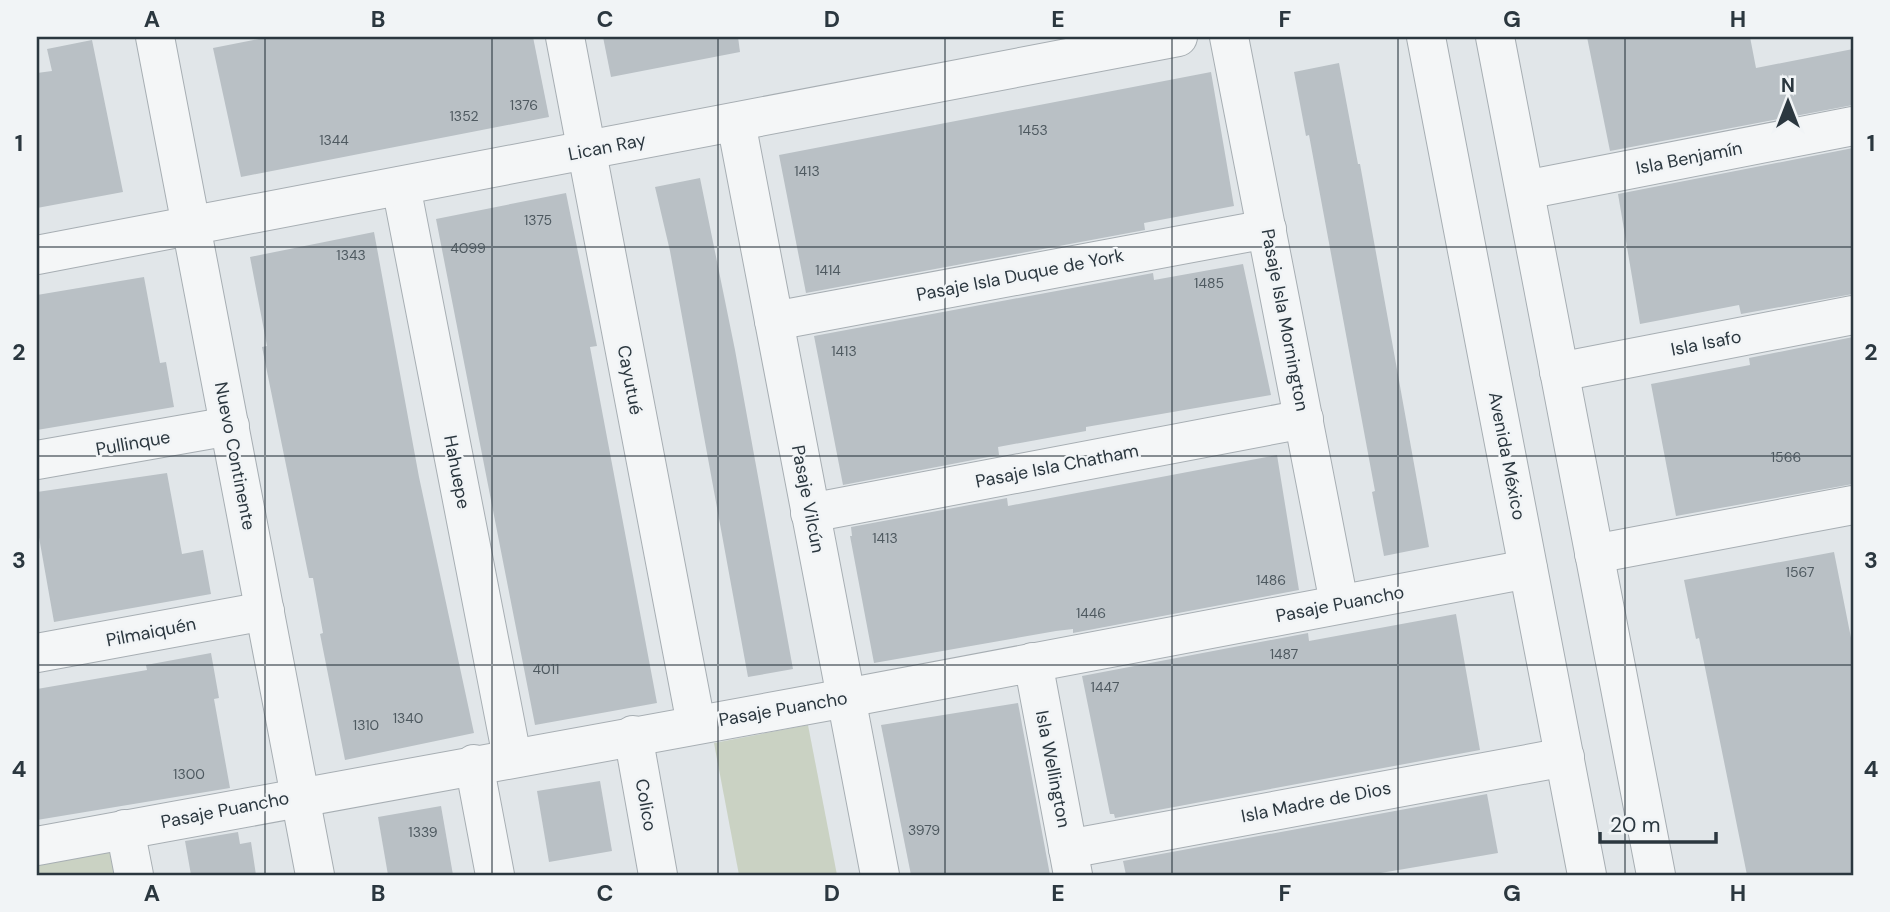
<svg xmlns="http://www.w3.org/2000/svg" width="1890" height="912" viewBox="0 0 1890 912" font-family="'DM Sans',sans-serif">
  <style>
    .green { fill: #cad2c3 }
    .building { fill: #b9c0c5 }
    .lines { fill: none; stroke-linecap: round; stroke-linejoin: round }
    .minor-casing { stroke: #a7aeb3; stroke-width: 40 }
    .minor { stroke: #f4f6f7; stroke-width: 38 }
    .grid { fill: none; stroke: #2b373f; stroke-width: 2; stroke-opacity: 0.55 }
    .labels { text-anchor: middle; stroke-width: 5; stroke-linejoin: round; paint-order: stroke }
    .number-label { font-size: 14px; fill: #4e5960 }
    .street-label { font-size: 18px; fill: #2b373f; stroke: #f1f4f6 }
    .neatline { fill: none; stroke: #2b373f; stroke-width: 2.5 }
    .grid-label { font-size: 23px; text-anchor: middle; font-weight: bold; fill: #2b373f }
  </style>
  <rect width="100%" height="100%" fill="#e1e6e9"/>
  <g class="green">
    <polygon points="808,725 837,875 739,875 714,743"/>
    <polygon points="113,850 117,875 37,875 37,864"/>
  </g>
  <g class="building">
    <polygon points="269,37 533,37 549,117 241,177 213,48"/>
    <polygon points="603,37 738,37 740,52 611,77"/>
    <polygon points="1587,37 1750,37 1756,68 1853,49 1853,105 1610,151"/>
    <polygon points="92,40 123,192 37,208 37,73 52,71 47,49"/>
    <polygon points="1339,63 1358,164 1360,164 1429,547 1384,556 1372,492 1375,491 1309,135 1306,136 1294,72"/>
    <polygon points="1211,72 1234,206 1144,223 1145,230 806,293 779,155"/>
    <polygon points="1853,148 1853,294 1741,314 1739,305 1640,324 1618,194"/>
    <polygon points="700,178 735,350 793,669 748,677 670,251 655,187"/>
    <polygon points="566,193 597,346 590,347 657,703 535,725 436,219"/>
    <polygon points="374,232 419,477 474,733 345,760 320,634 323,633 313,578 309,578 262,347 267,346 250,257"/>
    <polygon points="1243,264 1271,395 1086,427 1086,431 998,447 999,455 843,485 814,336 1153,273 1154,280"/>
    <polygon points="144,277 160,363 166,362 174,407 37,430 37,295"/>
    <polygon points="1853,337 1853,484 1676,516 1651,384 1750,365 1749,358"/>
    <polygon points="1277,455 1299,590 1073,633 1073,629 1056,631 874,663 850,536 852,536 851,527 1007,498 1008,506"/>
    <polygon points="167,473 182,554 203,550 211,594 54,622 37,526 37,492"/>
    <polygon points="1834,552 1853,648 1853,875 1747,875 1699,638 1696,639 1684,580"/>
    <polygon points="1456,614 1480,750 1115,818 1114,814 1110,814 1082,676 1308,633 1309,641"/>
    <polygon points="211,653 219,698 214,699 230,788 37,820 37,689 147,670 146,665"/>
    <polygon points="1018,703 1050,875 911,875 881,725"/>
    <polygon points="600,781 612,851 549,862 537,791"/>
    <polygon points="1487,794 1498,853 1369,875 1126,875 1123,861"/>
    <polygon points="441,806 453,875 388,875 378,817"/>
    <polygon points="238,832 240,844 251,842 256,875 191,875 185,841"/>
  </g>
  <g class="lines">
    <g class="minor-casing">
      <g id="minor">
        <polyline points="155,37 315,875"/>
        <polyline points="565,37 696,724"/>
        <polyline points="1229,37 1339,603"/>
        <polyline points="1426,37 1587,875"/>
        <polyline points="1495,37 1656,875"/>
        <polyline points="736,122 880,875"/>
        <polyline points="401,186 512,757"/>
        <polyline points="1525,190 1853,126"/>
        <polyline points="37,255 1178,37"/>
        <polyline points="774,321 1267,229"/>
        <polyline points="1559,372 1853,315"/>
        <polyline points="37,460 230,426"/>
        <polyline points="810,513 1304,419"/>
        <polyline points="1594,554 1853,505"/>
        <polyline points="37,653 265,611"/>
        <polyline points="1033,662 1073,875"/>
        <polyline points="633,735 658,875"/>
        <polyline points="474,764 495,875"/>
        <polyline points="125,829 134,875"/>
        <polyline points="37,846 846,698 1528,569"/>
        <polyline points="1068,849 1565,757"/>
      </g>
    </g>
    <use href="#minor" class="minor"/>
  </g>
  <path class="grid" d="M265 37V875M492 37V875M718 37V875M945 37V875M1172 37V875M1398 37V875M1625 37V875M37 247H1853M37 456H1853M37 665H1853"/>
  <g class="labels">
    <g class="number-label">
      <text x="524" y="110">1376</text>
      <text x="464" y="121">1352</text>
      <text x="1033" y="135">1453</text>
      <text x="334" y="145">1344</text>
      <text x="807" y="176">1413</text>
      <text x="538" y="225">1375</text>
      <text x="468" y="253">4099</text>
      <text x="351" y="260">1343</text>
      <text x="828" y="275">1414</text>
      <text x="1209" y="288">1485</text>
      <text x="844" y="356">1413</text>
      <text x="1786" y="462">1566</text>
      <text x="885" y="543">1413</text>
      <text x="1800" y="577">1567</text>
      <text x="1271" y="585">1486</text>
      <text x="1091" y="618">1446</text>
      <text x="1284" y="659">1487</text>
      <text x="546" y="674">4011</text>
      <text x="1105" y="692">1447</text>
      <text x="408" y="723">1340</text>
      <text x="366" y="730">1310</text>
      <text x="189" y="779">1300</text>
      <text x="924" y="835">3979</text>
      <text x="423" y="837">1339</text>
    </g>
    <g class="street-label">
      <text transform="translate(607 147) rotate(-11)" y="6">Lican Ray</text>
      <text transform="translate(1689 158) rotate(-11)" y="6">Isla Benjamín</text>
      <text transform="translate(1020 275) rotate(-11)" y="6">Pasaje Isla Duque de York</text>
      <text transform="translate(1285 320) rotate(79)" y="6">Pasaje Isla Mornington</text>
      <text transform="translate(1706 343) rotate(-11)" y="6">Isla Isafo</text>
      <text transform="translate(630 380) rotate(79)" y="6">Cayutué</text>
      <text transform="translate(133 443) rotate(-10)" y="6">Pullinque</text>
      <text transform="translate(235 456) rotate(79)" y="6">Nuevo Continente</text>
      <text transform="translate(1507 456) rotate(79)" y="6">Avenida México</text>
      <text transform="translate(1057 466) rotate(-11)" y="6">Pasaje Isla Chatham</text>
      <text transform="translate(457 472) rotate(79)" y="6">Hahuepe</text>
      <text transform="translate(808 499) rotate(79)" y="6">Pasaje Vilcún</text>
      <text transform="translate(1340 604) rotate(-11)" y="6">Pasaje Puancho</text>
      <text transform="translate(151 632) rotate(-11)" y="6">Pilmaiquén</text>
      <text transform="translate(783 709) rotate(-10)" y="6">Pasaje Puancho</text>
      <text transform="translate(1053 769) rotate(79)" y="6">Isla Wellington</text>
      <text transform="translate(1316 802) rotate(-11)" y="6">Isla Madre de Dios</text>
      <text transform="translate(646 805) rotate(80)" y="6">Colico</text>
      <text transform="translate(225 810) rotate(-11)" y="6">Pasaje Puancho</text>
    </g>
  </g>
  <rect width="1890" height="912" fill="none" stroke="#f1f4f6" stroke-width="77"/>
  <g transform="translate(1788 102)" stroke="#f1f4f6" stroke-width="5" paint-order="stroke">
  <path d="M0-5L12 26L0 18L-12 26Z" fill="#2b373f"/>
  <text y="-10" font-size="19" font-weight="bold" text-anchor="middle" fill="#2b373f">N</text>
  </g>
  <path d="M1600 832v10h116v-10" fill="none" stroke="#2b373f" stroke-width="3.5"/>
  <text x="1610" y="832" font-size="21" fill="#2b373f" stroke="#f1f4f6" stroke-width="5" paint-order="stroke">20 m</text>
  <rect x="38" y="38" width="1814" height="836" class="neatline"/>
  <g class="grid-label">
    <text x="152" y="27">A</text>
    <text x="378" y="27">B</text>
    <text x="605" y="27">C</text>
    <text x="832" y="27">D</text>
    <text x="1058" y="27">E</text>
    <text x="1285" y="27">F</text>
    <text x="1512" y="27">G</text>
    <text x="1738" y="27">H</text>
    <text x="19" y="151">1</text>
    <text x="1871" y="151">1</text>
    <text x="19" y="360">2</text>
    <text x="1871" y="360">2</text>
    <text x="19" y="568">3</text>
    <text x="1871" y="568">3</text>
    <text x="19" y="777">4</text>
    <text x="1871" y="777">4</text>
    <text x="152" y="901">A</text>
    <text x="378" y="901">B</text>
    <text x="605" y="901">C</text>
    <text x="832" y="901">D</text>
    <text x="1058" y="901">E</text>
    <text x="1285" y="901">F</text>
    <text x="1512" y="901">G</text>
    <text x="1738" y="901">H</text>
  </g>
</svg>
